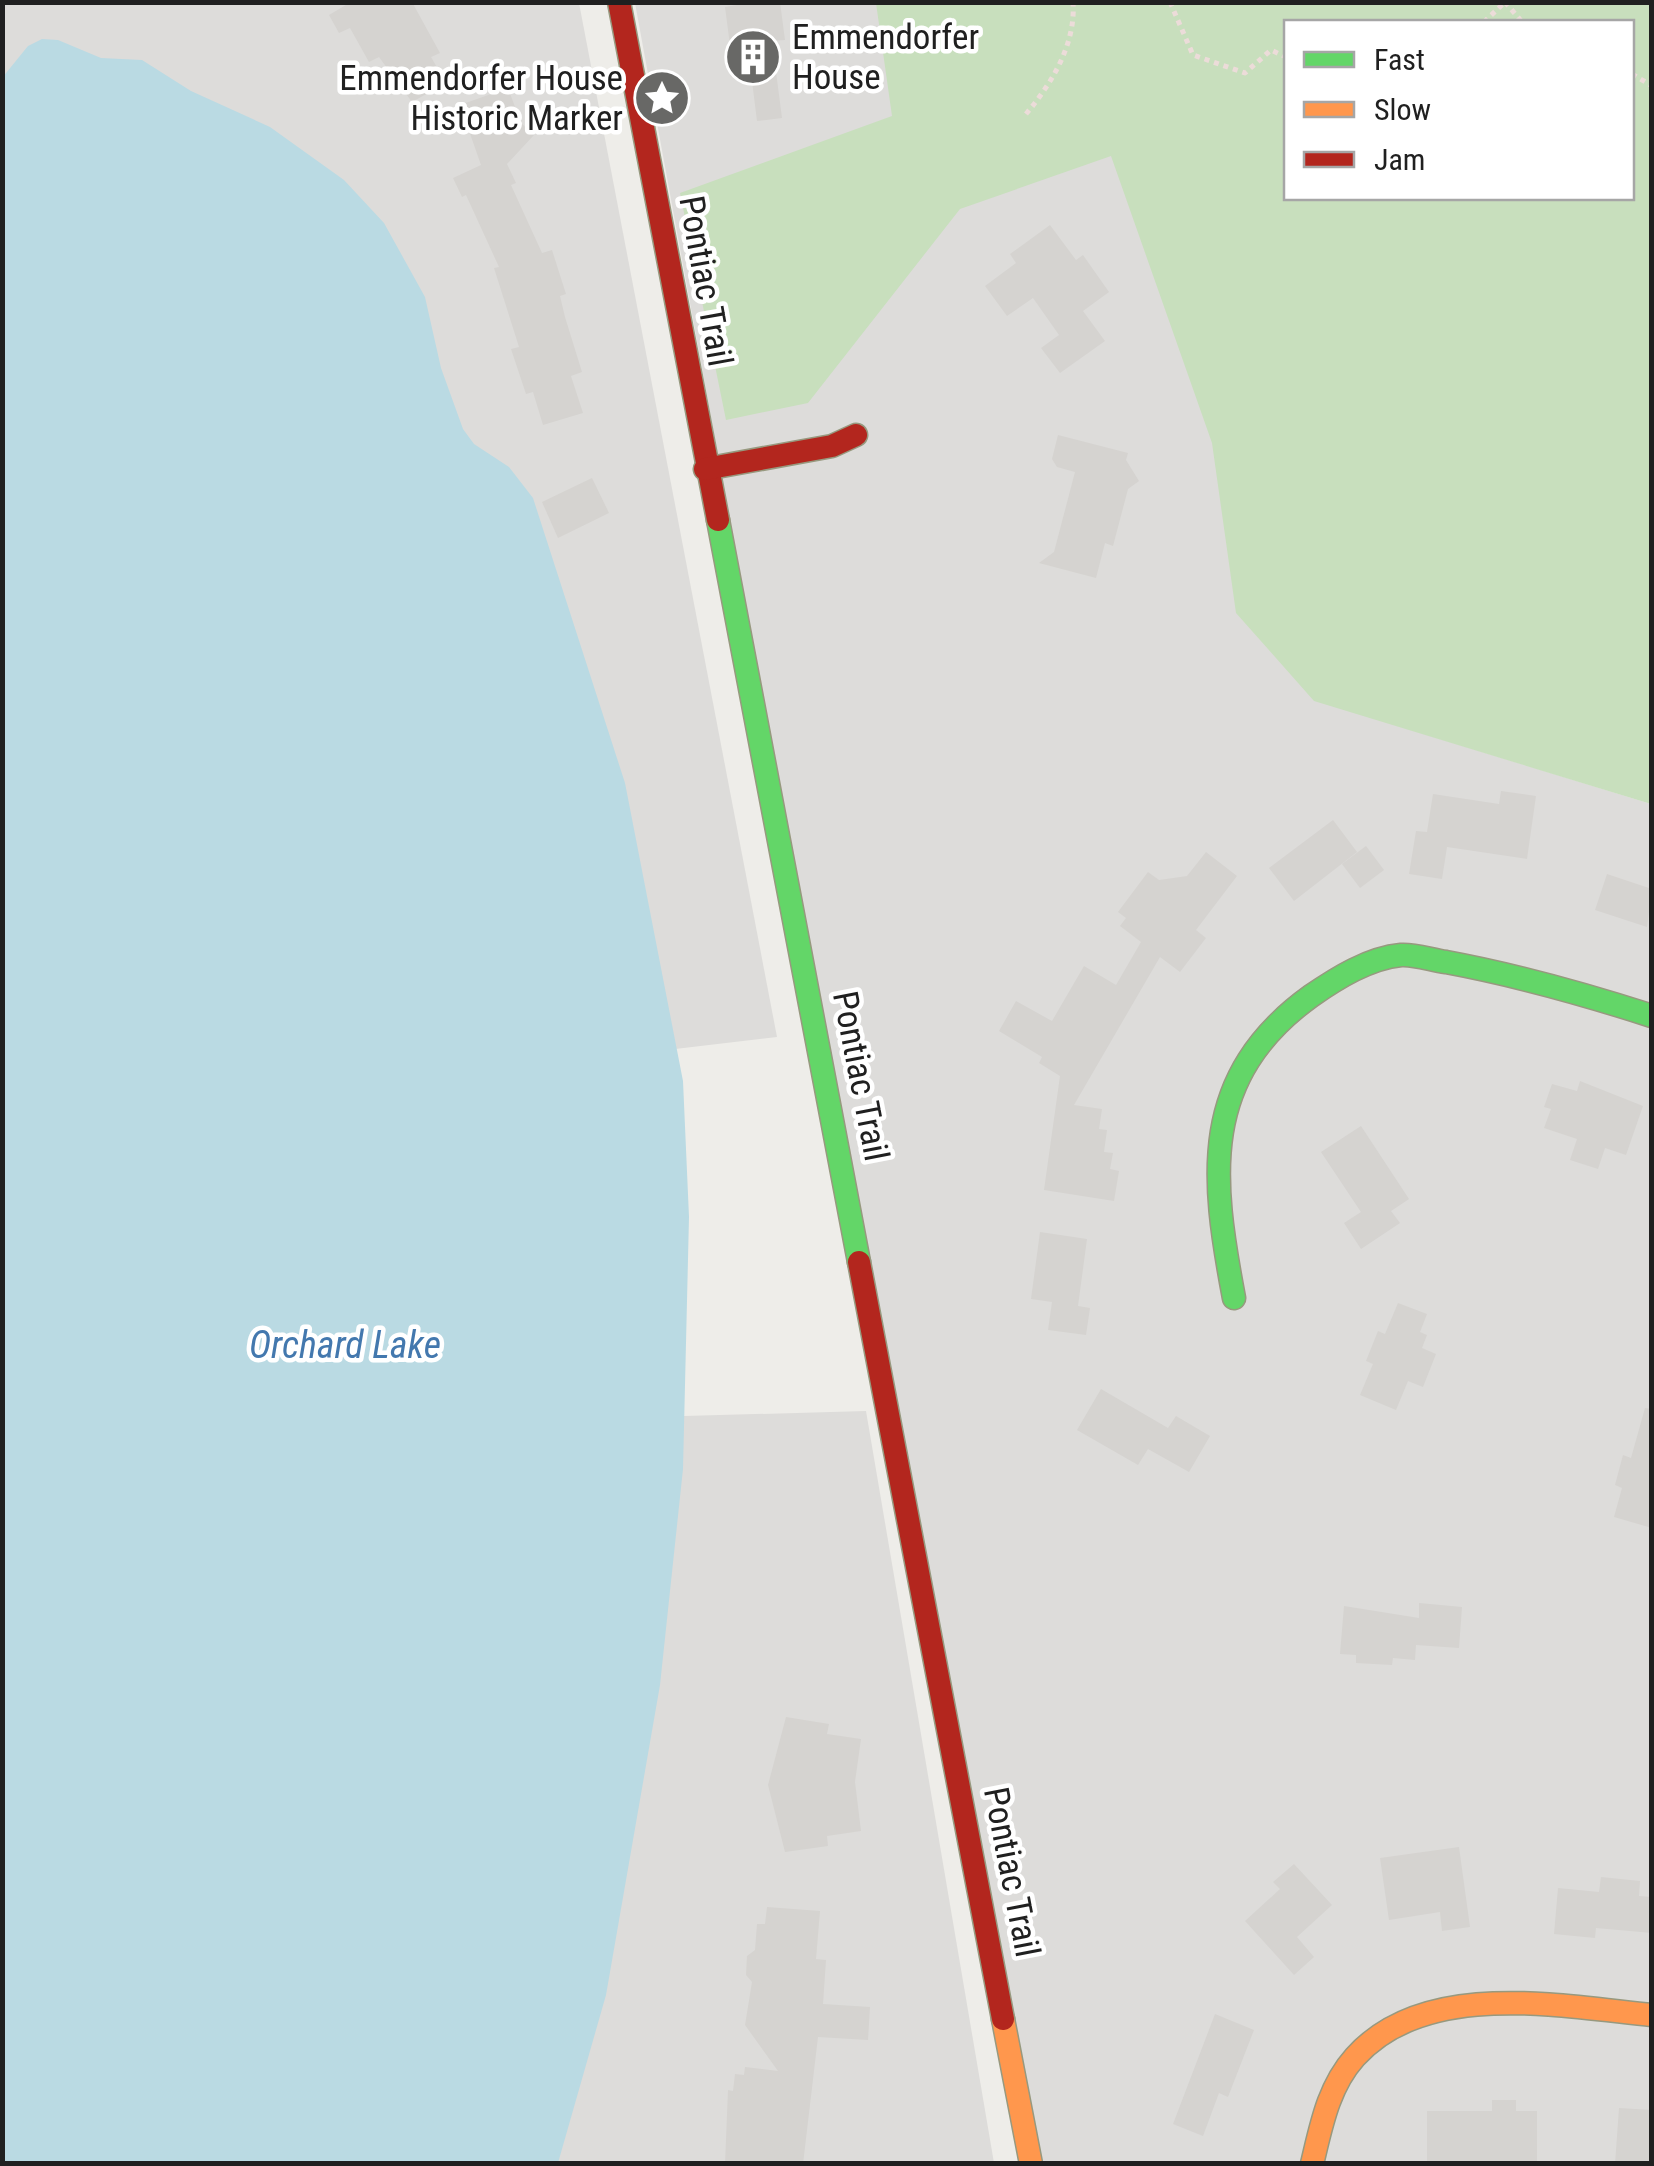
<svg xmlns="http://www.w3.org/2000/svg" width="1654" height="2166" viewBox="0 0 1654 2166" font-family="'Roboto Condensed',sans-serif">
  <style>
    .residential { fill: #dddcda }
    .forest { fill: #c8dfbd; fill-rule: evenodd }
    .water { fill: #badae3 }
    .building { fill: #d5d3d0 }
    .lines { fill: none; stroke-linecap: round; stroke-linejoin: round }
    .fast-casing { stroke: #97997f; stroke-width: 25 }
    .slow-casing { stroke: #97997f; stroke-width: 25 }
    .jam-casing { stroke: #97997f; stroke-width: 25 }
    .path { stroke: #ecdcd9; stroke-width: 5; stroke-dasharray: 5 5; stroke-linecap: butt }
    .fast { stroke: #63d668; stroke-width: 22 }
    .slow { stroke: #ff974d; stroke-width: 22 }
    .jam { stroke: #b3261e; stroke-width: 22 }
    .labels { text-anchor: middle; stroke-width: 9; stroke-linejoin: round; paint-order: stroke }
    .poi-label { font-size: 35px; fill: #202020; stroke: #fff; text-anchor: start }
    .street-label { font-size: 35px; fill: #202020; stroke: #fff }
    .water-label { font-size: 38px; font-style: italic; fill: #4378ae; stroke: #fff }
  </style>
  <rect width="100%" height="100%" fill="#eeede9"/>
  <g class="residential">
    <polygon points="3,3 579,3 777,1037 253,1099 3,712"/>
    <polygon points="635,3 1191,3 1314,700 1651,804 1651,2163 1031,2163"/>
    <polygon points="866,1411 994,2163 476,2164 613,1418"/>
  </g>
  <path class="forest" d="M876 3H1651V804L1314 701 1236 613 1212 443 1111 156 960 209 808 403 726 420 680 193 892 116ZM1286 22H1632V198H1286Z"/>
  <polygon class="water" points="42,39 58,40 101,58 142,60 191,91 270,127 344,180 384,223 425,297 441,368 463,429 474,444 509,467 533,498 625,783 683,1081 689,1217 683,1469 660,1685 606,1995 558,2163 3,2163 2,78 28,46"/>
  <g class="building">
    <polygon points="351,2 412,2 440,53 431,57 446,83 412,102 379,57 369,62 350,28 339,33 329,15"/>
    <polygon points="754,2 780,2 785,40 772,41 782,118 757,121 751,73 734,76 725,7"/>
    <polygon points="508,88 521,123 534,135 507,164 516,183 511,185 542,253 552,250 566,294 560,296 565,317 582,372 571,376 583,413 543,425 533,392 526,394 511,349 519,347 494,268 499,267 466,195 462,197 453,178 481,165 460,105"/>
    <polygon points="1050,225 1076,260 1083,255 1109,292 1083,311 1105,341 1060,373 1041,348 1059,335 1033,298 1007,316 985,286 1016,263 1010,254"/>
    <polygon points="1058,435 1128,453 1126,460 1139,481 1128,489 1113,546 1105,543 1096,578 1039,563 1054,552 1075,472 1057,467 1052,459"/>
    <polygon points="592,478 609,513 558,538 542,502"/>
    <polygon points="1501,791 1536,796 1527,859 1447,847 1442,879 1409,874 1416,831 1427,832 1433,794 1499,804"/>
    <polygon points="1333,820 1357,852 1294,901 1269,868"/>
    <polygon points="1366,846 1384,870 1360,888 1342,864"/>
    <polygon points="1206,852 1237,876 1196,930 1206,938 1180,972 1160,957 1074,1105 1102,1109 1099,1129 1107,1130 1104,1152 1113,1153 1110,1169 1119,1171 1114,1201 1044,1190 1060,1076 1039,1063 1042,1057 999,1031 1016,1001 1052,1021 1084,966 1116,985 1141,942 1120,926 1126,918 1118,912 1148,872 1159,880 1187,876"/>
    <polygon points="1607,874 1652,889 1647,927 1595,910"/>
    <polygon points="1580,1081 1643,1106 1626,1155 1605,1148 1598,1169 1570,1160 1577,1139 1544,1128 1551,1109 1544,1107 1552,1084 1577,1091"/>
    <polygon points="1361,1126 1409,1199 1391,1211 1400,1223 1361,1249 1344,1223 1361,1212 1321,1152"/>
    <polygon points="1040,1232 1087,1239 1078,1306 1090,1308 1086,1335 1048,1330 1052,1302 1031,1299"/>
    <polygon points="1398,1303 1427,1314 1420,1332 1427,1335 1422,1348 1436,1354 1423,1387 1408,1381 1396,1410 1360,1395 1373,1364 1366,1361 1378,1331 1385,1334"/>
    <polygon points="1101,1389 1168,1428 1176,1416 1210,1436 1189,1472 1148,1449 1138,1465 1077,1430"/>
    <polygon points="1645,1408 1652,1409 1652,1528 1614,1517 1622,1488 1615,1485 1623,1455 1631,1458"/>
    <polygon points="1419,1603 1462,1607 1459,1648 1416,1645 1415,1660 1393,1658 1392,1665 1356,1663 1356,1655 1340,1654 1344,1606 1419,1618"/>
    <polygon points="786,1717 829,1724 827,1734 861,1739 855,1782 861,1831 827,1836 828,1846 785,1852 768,1785"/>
    <polygon points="1459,1847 1470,1927 1442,1931 1440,1912 1389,1920 1380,1858"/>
    <polygon points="1294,1864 1332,1905 1297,1937 1314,1957 1294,1975 1245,1921 1280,1889 1273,1882"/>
    <polygon points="1601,1877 1640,1881 1639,1896 1652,1897 1652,1933 1596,1928 1595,1938 1554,1934 1558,1888 1599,1892"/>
    <polygon points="767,1907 820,1911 816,1959 826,1960 823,2004 870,2007 868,2040 818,2037 803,2164 725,2164 728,2090 733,2091 735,2074 744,2075 745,2067 778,2071 745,2025 752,1982 746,1975 747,1956 755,1950 757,1924 765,1924"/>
    <polygon points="1215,2014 1254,2030 1228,2097 1219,2093 1203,2136 1173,2124"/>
    <polygon points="1492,2100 1516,2100 1516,2111 1537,2111 1537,2164 1427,2164 1427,2111 1492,2111"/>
    <polygon points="1619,2108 1652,2110 1652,2164 1615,2164"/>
  </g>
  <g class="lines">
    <g class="fast-casing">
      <g id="fast">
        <polyline points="718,520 859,1262"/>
        <path d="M1234 1298C1211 1177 1199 1077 1311 996 1337 978 1369 958 1401 955 1415 954 1431 960 1446 962 1516 975 1584 994 1652 1016"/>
      </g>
    </g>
    <g class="slow-casing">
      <g id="slow">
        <polyline points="1003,2019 1031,2164"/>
        <path d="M1312 2164C1321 2127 1328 2087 1355 2057 1425 1979 1561 2006 1652 2015"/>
      </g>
    </g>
    <g class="jam-casing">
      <g id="jam">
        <polyline points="619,2 718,520"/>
        <polyline points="705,469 832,446 856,435"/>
        <polyline points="859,1262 1003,2019"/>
      </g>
    </g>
    <g class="path">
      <polyline points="1170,2 1193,55 1245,73 1271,50 1286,57"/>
      <polyline points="1505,2 1522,22"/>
      <polyline points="1484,22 1505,2"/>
      <polyline points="1632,74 1652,86"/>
      <path d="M1026 114C1052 83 1076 44 1073 2"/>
    </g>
    <use href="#fast" class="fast"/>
    <use href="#slow" class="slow"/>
    <use href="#jam" class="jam"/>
  </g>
  <defs>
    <g id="building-disc" transform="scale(2.875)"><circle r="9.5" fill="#686866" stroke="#fff"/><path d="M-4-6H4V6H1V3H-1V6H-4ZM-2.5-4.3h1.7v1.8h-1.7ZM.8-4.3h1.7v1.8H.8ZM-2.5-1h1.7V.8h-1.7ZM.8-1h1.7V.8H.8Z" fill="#fff"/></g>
    <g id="sight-disc" transform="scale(2.875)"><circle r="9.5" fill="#686866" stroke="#fff"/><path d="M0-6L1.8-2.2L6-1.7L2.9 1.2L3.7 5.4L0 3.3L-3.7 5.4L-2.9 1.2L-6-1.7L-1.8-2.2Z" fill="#fff"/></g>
  </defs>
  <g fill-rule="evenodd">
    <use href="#building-disc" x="753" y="57"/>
    <use href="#sight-disc" x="662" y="98"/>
  </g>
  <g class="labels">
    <g class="poi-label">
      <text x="792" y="49">Emmendorfer<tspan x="792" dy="40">House</tspan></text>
      <text x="623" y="90" text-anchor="end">Emmendorfer House<tspan x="623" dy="40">Historic Marker</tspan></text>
    </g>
    <g class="street-label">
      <text transform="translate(706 281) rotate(80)" y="12">Pontiac Trail</text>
      <text transform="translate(861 1076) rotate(79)" y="12">Pontiac Trail</text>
      <text transform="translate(1012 1872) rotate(79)" y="12">Pontiac Trail</text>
    </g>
    <g class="water-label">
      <text x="345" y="1358">Orchard Lake</text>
    </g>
  </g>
  <rect width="1654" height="2166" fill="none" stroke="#202020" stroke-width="10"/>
  <rect x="1284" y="20" width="350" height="180" fill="#ffffff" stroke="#a6a6a6" stroke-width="2.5"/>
  <rect x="1304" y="52" width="50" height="15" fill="#63d668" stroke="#a6a6a6" stroke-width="2.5"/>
  <text x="1374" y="70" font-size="30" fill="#202020">Fast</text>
  <rect x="1304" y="102" width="50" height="15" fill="#ff974d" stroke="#a6a6a6" stroke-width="2.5"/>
  <text x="1374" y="120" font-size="30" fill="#202020">Slow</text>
  <rect x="1304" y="152" width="50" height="15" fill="#b3261e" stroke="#a6a6a6" stroke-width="2.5"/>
  <text x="1374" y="170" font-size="30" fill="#202020">Jam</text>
</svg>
